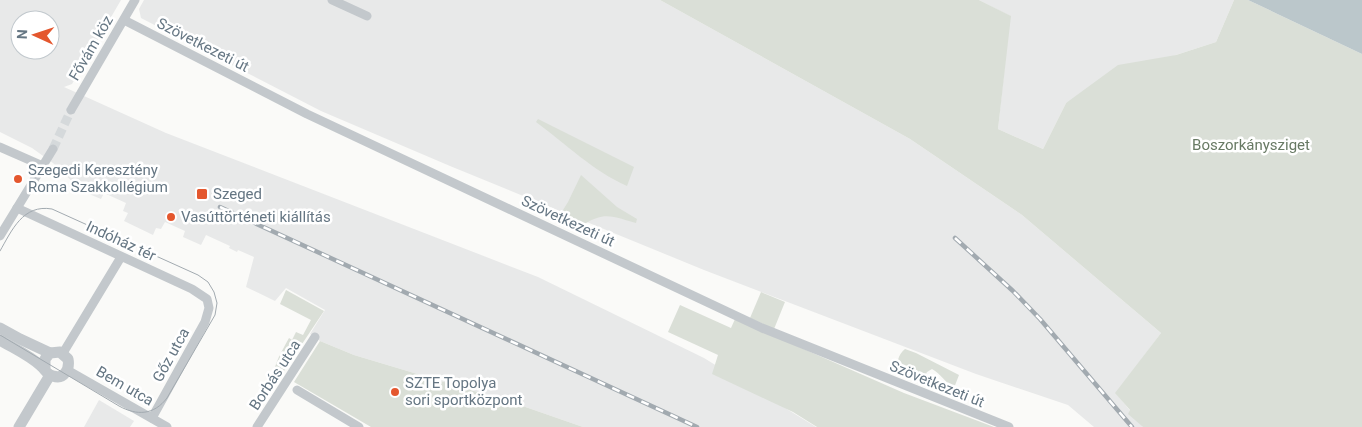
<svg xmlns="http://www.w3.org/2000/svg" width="1362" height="427" viewBox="0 0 1362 427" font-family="Roboto,sans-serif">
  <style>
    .built { fill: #e8e9e9; fill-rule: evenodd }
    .green { fill: #dadfd7 }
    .water { fill: #bbc7cb }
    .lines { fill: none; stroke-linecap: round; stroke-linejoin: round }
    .minor-tunnel { stroke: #d5d9db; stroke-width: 9; stroke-dasharray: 9 4.5; stroke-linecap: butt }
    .minor { stroke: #c3c8cc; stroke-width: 9 }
    .tertiary { stroke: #c3c8cc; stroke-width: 11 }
    .tram { stroke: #a2aab0; stroke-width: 1 }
    .rail-casing { stroke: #a2aab0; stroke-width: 4.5 }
    .rail { stroke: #fff; stroke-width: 2.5; stroke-dasharray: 8; stroke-linecap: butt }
    .poi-dot { fill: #e4572e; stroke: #fff; stroke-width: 2 }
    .labels { text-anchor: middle; stroke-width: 5; stroke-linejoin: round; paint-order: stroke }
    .street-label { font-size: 15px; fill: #657683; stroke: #fff }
    .park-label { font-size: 15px; fill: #687a64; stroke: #fff }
    .poi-label { font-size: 15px; fill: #657683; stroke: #fff; text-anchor: start }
  </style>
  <rect width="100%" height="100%" fill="#fafaf8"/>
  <g class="built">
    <path d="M0 0H121L72 84 64 87 166 133 538 277 704 358 816 427H583L514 403 354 355 320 341 310 334 325 310 286 288 275 301 246 287 254 257 238 250 237 252 229 248 230 246 206 235 201 245 183 237 185 231 165 222 161 229 156 228 153 235 124 221 128 213 123 211 126 203 104 193 101 199 82 191 53 163 32 148 0 132ZM20 20H50V50H20Z"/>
    <polygon points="144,0 660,0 910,139 1022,215 1161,333 1116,393 1143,427 1094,427 1068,405 976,374 704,270 450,166 321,111 141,18 139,9"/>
    <polygon points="979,0 1234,0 1216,42 1176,55 1066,103 1043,149 998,129 1010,16"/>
    <polygon points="99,400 134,421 130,427 84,427"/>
  </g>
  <g class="green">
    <polygon points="660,0 979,0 1011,16 998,129 1043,149 1066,103 1118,65 1176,55 1216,42 1234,0 1248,0 1362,54 1362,427 1143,427 1128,414 1130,410 1115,393 1161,333 1022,215 910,139"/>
    <path d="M538 119 634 167 627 186C593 171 566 144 536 122Z"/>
    <path d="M581 175 617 207 637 219 636 223C624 220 609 213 597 218 589 220 585 225 575 228L558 218 568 202Z"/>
    <path d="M286 290 324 311 278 380 273 378C274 363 282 351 289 338L292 340 296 332 303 335 311 320 280 304Z"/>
    <polygon points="761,292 785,302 774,329 750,318"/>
    <polygon points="680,305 731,328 735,319 904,393 994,427 817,427 793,412 712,374 718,355 668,332"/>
    <polygon points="320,341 354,355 514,403 583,427 371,427 294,382"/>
    <path d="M905 349 916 353 959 375 954 388C945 382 941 374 932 369L927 372 922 382 898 372C896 363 898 355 905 349Z"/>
  </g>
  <polygon class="water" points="1248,0 1362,0 1362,54"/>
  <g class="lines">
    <polyline class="minor-tunnel" points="53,149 71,110"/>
    <g class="minor">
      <polyline points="332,0 367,16"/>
      <polyline points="124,20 307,114 762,328 1009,427"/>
      <polyline points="71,110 135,0"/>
      <polyline points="0,147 43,166"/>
      <polyline points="17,208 192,289 207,299 209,308 205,322 152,418"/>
      <polyline points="0,236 53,149"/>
      <polyline points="63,353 121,257"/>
      <polyline points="67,370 167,427"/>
      <polyline points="297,390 359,427"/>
      <polyline points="257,427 315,337"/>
    </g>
    <g class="tertiary">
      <polyline points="0,328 20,339 50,353"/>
      <path d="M0 340C13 348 29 355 41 366 45 369 47 375 53 376 64 380 70 369 68 359L60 352 50 353 45 359V369"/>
      <polyline points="19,427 50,375"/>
    </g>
    <path class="tram" d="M0 251C12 230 23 204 52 209L198 275 208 282 214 292 217 303 215 315 167 398C154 415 137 416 119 406L0 335"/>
    <g class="rail-casing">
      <g id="rail">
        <polyline points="220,207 697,427"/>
        <polyline points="955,238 1013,291 1040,319 1132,427"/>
      </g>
    </g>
    <use href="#rail" class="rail"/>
  </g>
  <g class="poi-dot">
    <circle cx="18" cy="179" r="5"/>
    <rect x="196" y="188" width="12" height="12" rx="2.5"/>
    <circle cx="171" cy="217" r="5"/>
    <circle cx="395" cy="392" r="5"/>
  </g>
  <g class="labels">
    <g class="street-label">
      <text transform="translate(203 45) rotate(27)" y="5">Szövetkezeti út</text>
      <text transform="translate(91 48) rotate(-60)" y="5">Fővám köz</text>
      <text transform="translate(568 221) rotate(25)" y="5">Szövetkezeti út</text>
      <text transform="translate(121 241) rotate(25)" y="5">Indóház tér</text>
      <text transform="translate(171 355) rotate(-61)" y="5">Gőz utca</text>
      <text transform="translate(275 375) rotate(-57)" y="5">Borbás utca</text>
      <text transform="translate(937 384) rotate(22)" y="5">Szövetkezeti út</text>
      <text transform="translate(125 386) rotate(30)" y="5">Bem utca</text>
    </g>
    <g class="park-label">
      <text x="1251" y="150">Boszorkánysziget</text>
    </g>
    <g class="poi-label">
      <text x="28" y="175">Szegedi Keresztény<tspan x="28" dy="17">Roma Szakkollégium</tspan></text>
      <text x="213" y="199">Szeged</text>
      <text x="181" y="222">Vasúttörténeti kiállítás</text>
      <text x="405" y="388">SZTE Topolya<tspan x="405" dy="17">sori sportközpont</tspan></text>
    </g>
  </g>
  <g transform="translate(35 35) rotate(273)"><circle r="24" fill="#ffffff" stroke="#c1c8cd"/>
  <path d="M0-4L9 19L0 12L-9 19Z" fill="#e4572e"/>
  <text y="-8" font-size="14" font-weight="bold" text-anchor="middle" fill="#657683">N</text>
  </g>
</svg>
